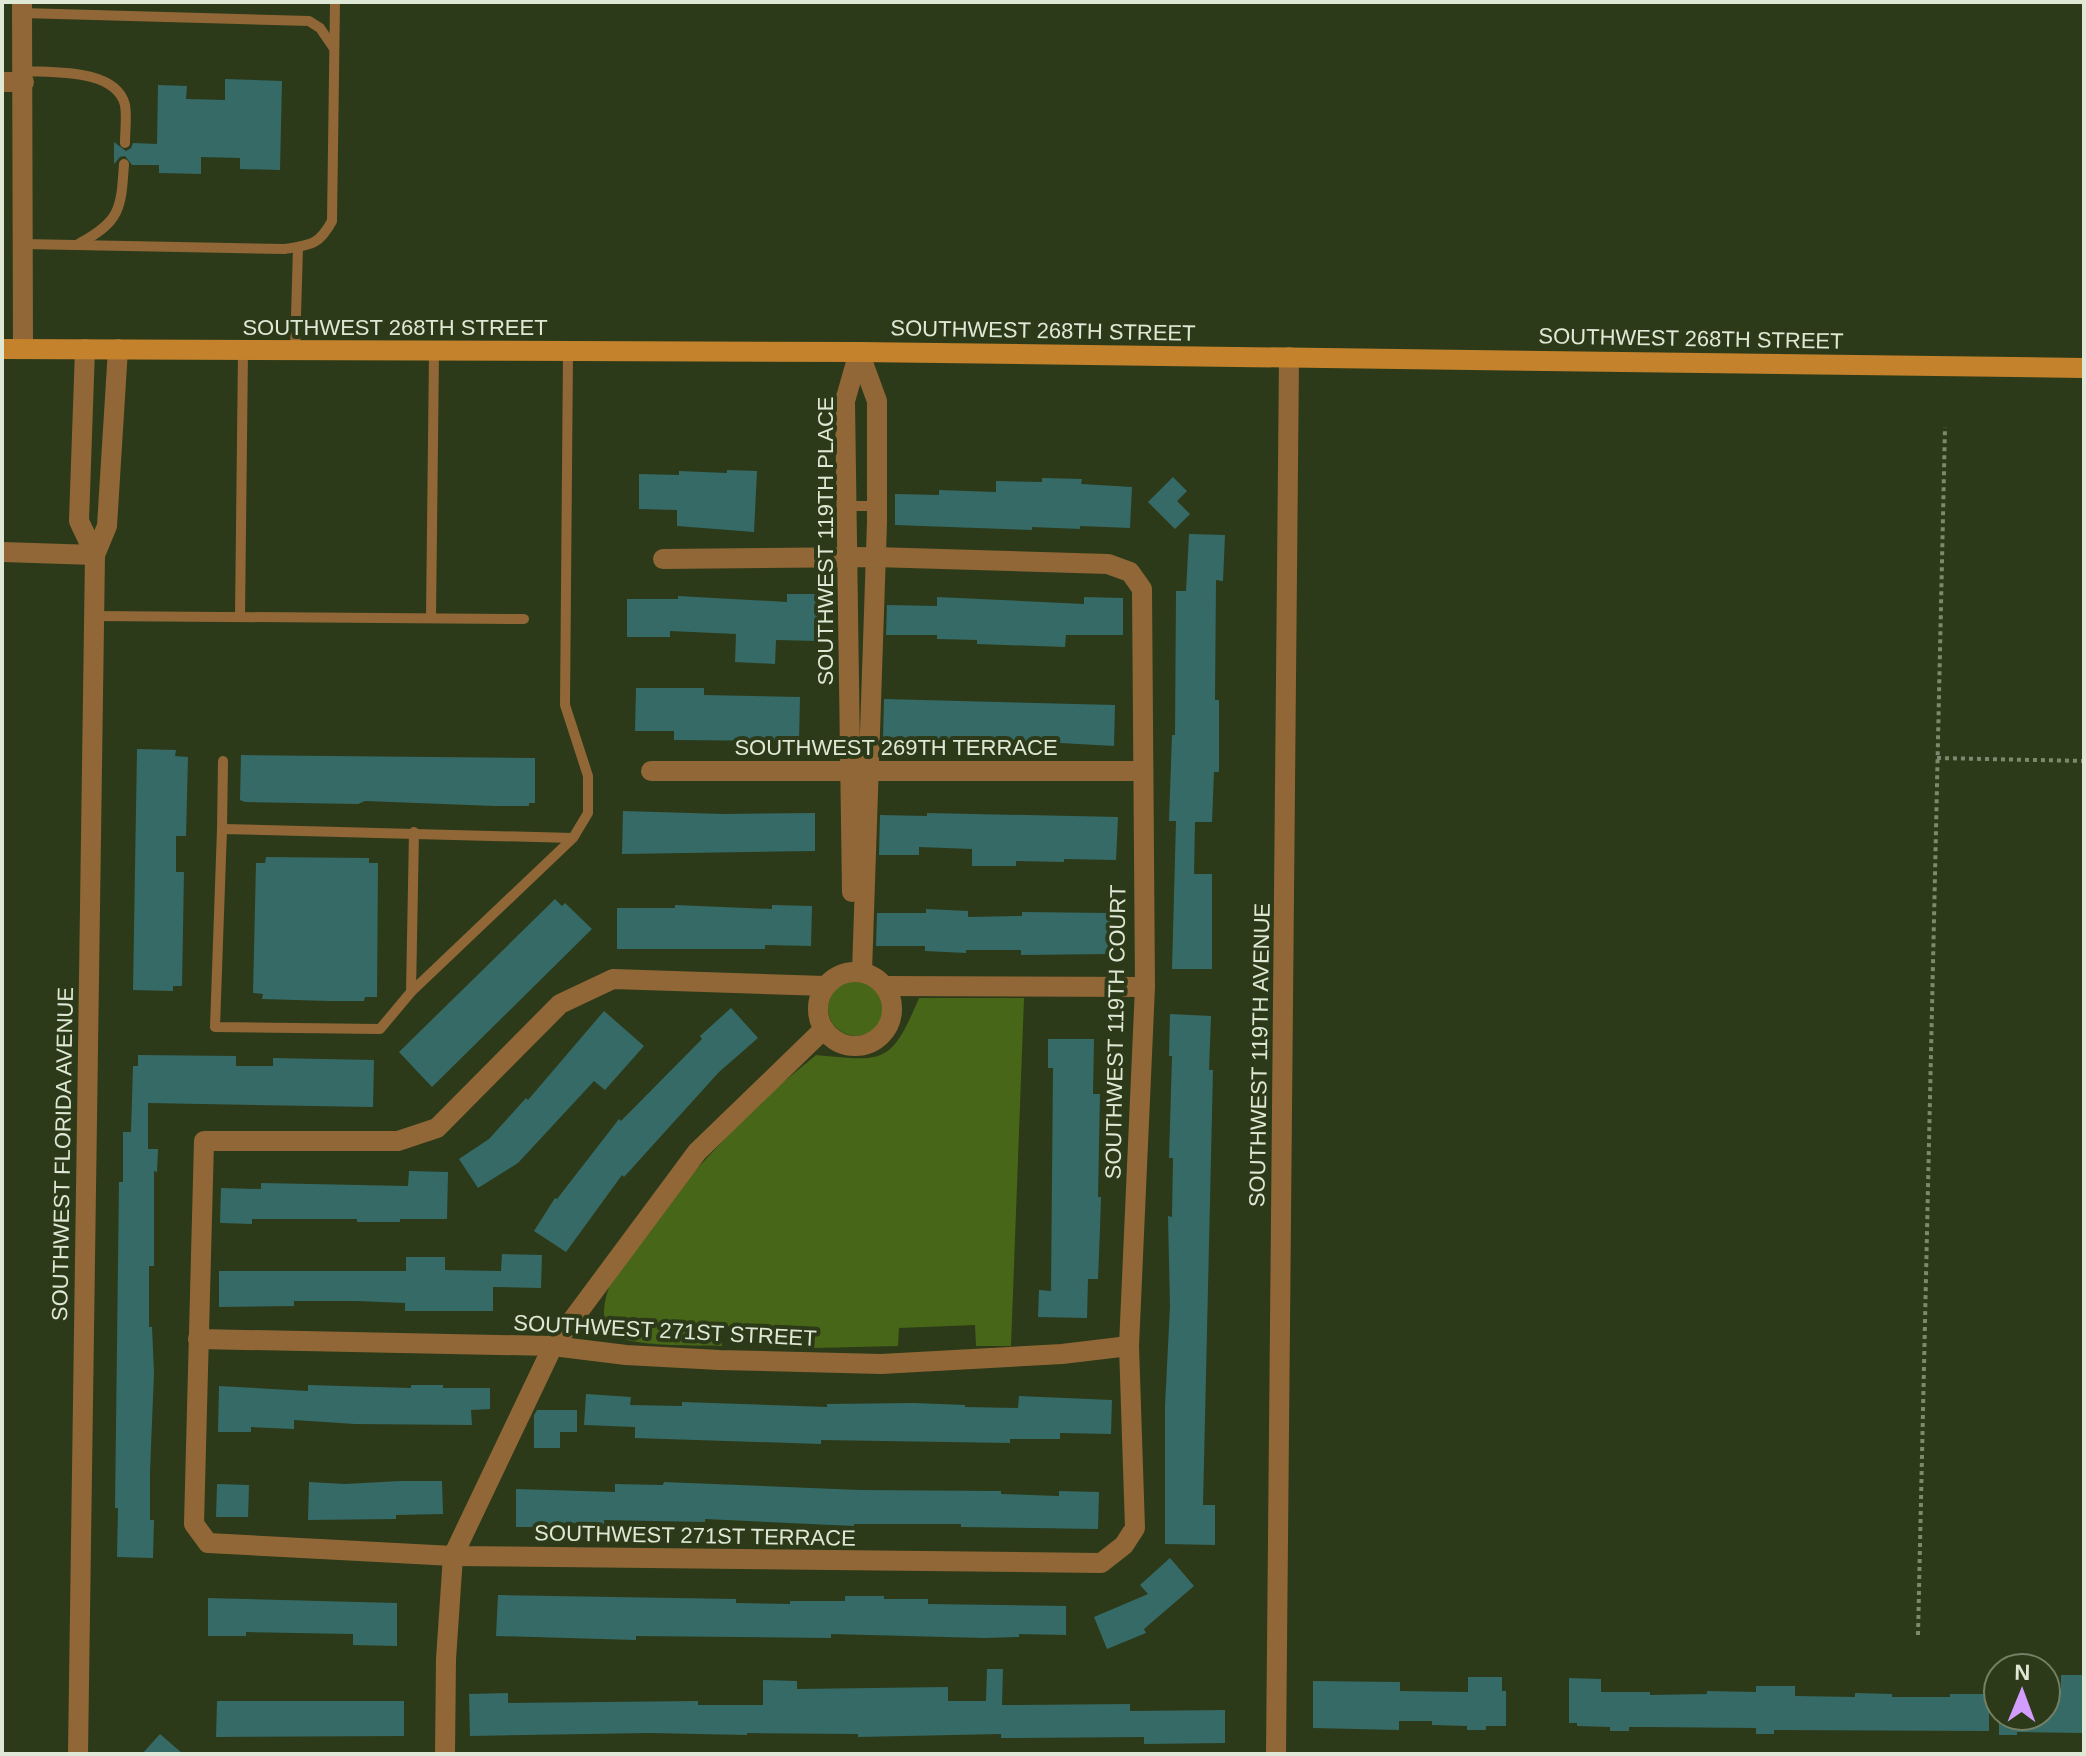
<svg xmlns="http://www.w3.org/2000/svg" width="2086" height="1756" viewBox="0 0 2086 1756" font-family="Arial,sans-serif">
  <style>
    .green { fill: #486617 }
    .building { fill: #366a66 }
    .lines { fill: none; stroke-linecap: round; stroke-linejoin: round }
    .path { stroke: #7c896e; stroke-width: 4; stroke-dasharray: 4 4; stroke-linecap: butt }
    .lane { stroke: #916737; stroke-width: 10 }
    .street { stroke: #916737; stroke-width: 20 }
    .secondary { stroke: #c4822c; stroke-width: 20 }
    .labels { text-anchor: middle; stroke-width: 8; stroke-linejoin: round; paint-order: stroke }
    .street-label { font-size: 22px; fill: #dee8d4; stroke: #2c3a19 }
  </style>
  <rect width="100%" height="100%" fill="#2c3a19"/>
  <g class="green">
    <circle cx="856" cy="1008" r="28"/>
    <path d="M919 998H1024L1011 1346H976L975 1325 899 1328 898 1346 813 1348V1327L722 1326V1346C699 1345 622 1348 609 1331 600 1318 605 1300 609 1287L680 1187 757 1104 816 1055C885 1062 891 1064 919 998Z"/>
  </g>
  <g class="building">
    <polygon points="225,79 282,81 280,170 240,169 240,158 201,157 201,174 159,173 159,165 132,165 125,156 120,157 114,164 114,142 126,151 131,148 133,143 157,144 158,85 187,86 186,99 225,100"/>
    <polygon points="727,470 757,471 754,532 677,526 677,510 639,509 639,474 679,475 679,471 727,473"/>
    <polygon points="1173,477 1187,491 1177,501 1190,514 1175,529 1148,502"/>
    <polygon points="1042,478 1082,479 1081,484 1132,487 1130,528 1080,526 1080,529 1032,527 1032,530 895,525 895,494 939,495 939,490 996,492 996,481 1042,482"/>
    <polygon points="1189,534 1225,535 1223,581 1216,580 1215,700 1219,700 1219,772 1214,772 1212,822 1195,822 1194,874 1212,874 1212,969 1172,969 1176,821 1169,821 1172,735 1175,735 1176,591 1186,591"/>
    <polygon points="787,594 818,594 817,641 776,640 775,664 735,662 736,634 670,631 670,637 627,637 627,599 678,599 678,596 787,602"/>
    <polygon points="937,597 1084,604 1084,597 1123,598 1123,635 1066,635 1065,647 977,644 977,640 937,639 937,635 886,635 887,605 937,606"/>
    <polygon points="636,688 704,688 704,695 800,697 799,741 674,740 674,731 635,731"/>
    <polygon points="884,699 1115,705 1114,746 969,738 969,741 883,737"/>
    <polygon points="137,749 176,750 175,756 188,757 186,836 176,836 176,872 184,872 182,986 173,986 173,991 133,990"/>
    <polygon points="241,755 535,758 535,803 529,803 529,806 495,806 365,801 358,804 245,802 240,800"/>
    <polygon points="623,811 724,814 815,813 815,851 622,854"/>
    <polygon points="927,813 1118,817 1116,860 1064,859 1064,862 1016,861 1016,866 972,866 972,849 919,847 919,855 879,855 880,815 927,816"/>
    <polygon points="266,857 369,858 369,863 378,863 377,997 365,997 364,1001 329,1001 262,999 263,994 253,993 256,863 265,863"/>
    <polygon points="555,899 562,906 565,903 592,929 432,1087 399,1052"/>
    <polygon points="675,905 772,909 772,905 812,906 811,946 765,945 765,949 617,949 617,908 675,908"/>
    <polygon points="926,909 968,911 968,917 1022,916 1022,912 1111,913 1110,954 1021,955 1021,950 966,950 966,953 925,951 925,946 876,946 877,913 926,913"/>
    <polygon points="731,1008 758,1038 719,1072 624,1177 622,1175 566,1252 534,1231 555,1198 557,1199 619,1119 621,1121 702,1039 700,1036"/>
    <polygon points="604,1011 644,1046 605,1090 594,1081 518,1163 478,1188 459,1159 489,1139 526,1098 528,1100"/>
    <polygon points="1170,1014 1211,1016 1209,1070 1213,1070 1203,1505 1215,1505 1215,1545 1165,1544 1165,1406 1170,1306 1168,1216 1172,1217 1173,1158 1169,1158 1172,1056 1169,1056"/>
    <polygon points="1048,1039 1094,1039 1093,1094 1100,1094 1098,1197 1101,1197 1100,1228 1098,1279 1088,1279 1087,1318 1038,1317 1039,1290 1051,1291 1053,1068 1048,1068"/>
    <polygon points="138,1055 236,1056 236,1066 273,1066 273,1058 374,1060 373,1107 148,1103 148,1149 158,1149 157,1172 154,1171 154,1266 149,1266 149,1327 152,1327 154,1373 150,1471 150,1520 154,1520 153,1558 117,1557 118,1508 115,1508 119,1182 123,1182 123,1132 131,1132 133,1066 138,1066"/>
    <polygon points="409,1171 448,1172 447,1219 400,1219 400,1222 357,1222 357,1219 252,1219 252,1224 220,1223 221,1188 261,1189 261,1183 408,1186"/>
    <polygon points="502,1254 542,1255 541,1288 493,1287 493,1311 405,1311 405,1303 357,1301 294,1301 294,1306 219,1307 219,1271 406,1271 406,1257 445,1257 445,1270 501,1271"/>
    <polygon points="308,1385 411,1388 411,1385 443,1385 443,1388 490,1388 490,1409 471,1410 472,1425 355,1424 294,1420 294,1429 251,1427 251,1432 218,1432 219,1386 308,1391"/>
    <polygon points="586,1394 631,1397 630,1405 682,1406 682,1402 827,1407 827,1404 914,1403 965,1405 965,1407 1018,1408 1019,1396 1112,1400 1111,1434 1060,1433 1060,1439 1010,1439 1010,1443 821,1440 821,1444 635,1438 635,1427 584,1425"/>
    <polygon points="537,1410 577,1410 577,1432 560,1432 560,1448 534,1448 534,1415"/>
    <polygon points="400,1481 442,1481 443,1514 396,1515 396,1519 308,1520 309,1482 345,1484"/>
    <polygon points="664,1482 860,1490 1001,1491 1001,1494 1059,1496 1059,1491 1099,1492 1098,1529 961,1527 961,1524 854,1524 854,1526 705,1519 705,1522 604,1520 604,1524 560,1523 560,1527 516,1527 516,1489 615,1492 615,1484 663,1485"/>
    <polygon points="217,1484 249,1485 248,1517 216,1517"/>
    <polygon points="1170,1558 1194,1586 1144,1629 1146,1633 1107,1649 1094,1617 1148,1594 1140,1585"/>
    <polygon points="498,1595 736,1599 736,1603 790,1604 790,1601 845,1601 845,1596 884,1596 884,1599 928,1599 928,1604 1066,1606 1066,1635 1019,1634 1019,1637 984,1638 831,1634 831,1638 636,1636 636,1640 496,1636"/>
    <polygon points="208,1598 397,1603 397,1646 353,1645 353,1634 246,1632 246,1636 208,1636"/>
    <polygon points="987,1669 1003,1669 1002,1705 1130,1704 1130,1711 1225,1710 1225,1743 1144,1744 1144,1737 1001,1738 1001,1734 858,1737 858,1734 747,1733 747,1735 650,1733 470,1736 469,1694 508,1693 508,1703 698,1701 698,1705 763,1705 763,1680 797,1681 797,1689 948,1687 948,1701 986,1701"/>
    <polygon points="2061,1675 2084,1675 2084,1733 2017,1732 2017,1735 1999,1735 1999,1716 2046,1716 2046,1690 2061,1690"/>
    <polygon points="1468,1677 1502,1677 1502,1691 1506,1691 1506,1726 1486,1726 1486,1730 1467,1730 1467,1726 1432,1725 1432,1721 1399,1721 1399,1730 1313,1728 1313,1681 1400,1682 1400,1691 1468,1692"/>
    <polygon points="1569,1678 1601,1679 1601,1692 1650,1692 1650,1695 1707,1694 1707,1691 1756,1692 1756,1686 1795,1686 1795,1696 1855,1697 1855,1693 1892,1694 1892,1697 1950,1697 1950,1694 1989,1694 1989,1731 1774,1730 1774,1734 1756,1734 1756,1728 1649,1727 1629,1727 1629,1731 1610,1731 1610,1727 1577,1726 1577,1723 1569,1723"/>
    <polygon points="217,1701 404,1701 404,1736 216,1737"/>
    <polygon points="160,1734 183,1754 142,1754"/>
  </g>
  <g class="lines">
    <g class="path">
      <polyline points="1937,758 2084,761"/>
      <polyline points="1918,1635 1945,427"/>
    </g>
    <g class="lane">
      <polyline points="22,13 309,21 320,28 333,47"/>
      <path d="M23 71C52 73 116 68 125 105 127 116 125 131 125 143"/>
      <path d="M80 243C121 221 121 208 124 164"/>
      <path d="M23 244 285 249C311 245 319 245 332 221L335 2"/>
      <polyline points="295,351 298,247"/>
      <polyline points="568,352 565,705 588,776 588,813 573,838 411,992 380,1029 215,1027 222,829 573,838"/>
      <polyline points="846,506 877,506"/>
      <polyline points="94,616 524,619"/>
      <polyline points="240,617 243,350"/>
      <polyline points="431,618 434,352"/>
      <polyline points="222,829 223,761"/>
      <polyline points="411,992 414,832"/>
    </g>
    <g class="street">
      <polyline points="22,2 23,349"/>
      <polyline points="2,82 24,82"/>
      <polyline points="85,349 79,521 95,555"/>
      <polyline points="859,352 877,401 877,522 862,972"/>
      <polyline points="2,552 95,555"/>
      <polyline points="663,559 875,557 1108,564 1130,572 1142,589 1145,987 1129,1346 1135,1528 1124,1545 1101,1563 453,1556 208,1543 194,1524 204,1141 398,1141 437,1128 560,1004 613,979 825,986"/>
      <polyline points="651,771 1142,771"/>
      <polyline points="852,892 845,401 859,352"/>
      <circle cx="855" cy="1009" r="37"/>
      <polyline points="884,986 1145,987"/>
      <polyline points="198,1339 553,1346 626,1355 719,1360 881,1364 1062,1354 1129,1346"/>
      <polyline points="78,1754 95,555 107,526 118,349"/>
      <polyline points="445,1754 446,1659 453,1556 553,1346 697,1152 824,1029"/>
      <polyline points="1276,1754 1289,357"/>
    </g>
    <polyline class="secondary" points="2,349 859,352 2084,368"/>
  </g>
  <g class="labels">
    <g class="street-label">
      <text x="395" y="335">SOUTHWEST 268TH STREET</text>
      <text transform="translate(1043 330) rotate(1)" y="8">SOUTHWEST 268TH STREET</text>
      <text transform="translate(1691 338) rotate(1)" y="8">SOUTHWEST 268TH STREET</text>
      <text transform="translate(825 541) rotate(-90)" y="8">SOUTHWEST 119TH PLACE</text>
      <text x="896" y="755">SOUTHWEST 269TH TERRACE</text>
      <text transform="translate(1115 1032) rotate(-89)" y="8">SOUTHWEST 119TH COURT</text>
      <text transform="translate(1259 1055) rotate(-89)" y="8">SOUTHWEST 119TH AVENUE</text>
      <text transform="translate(62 1154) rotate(-89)" y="8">SOUTHWEST FLORIDA AVENUE</text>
      <text transform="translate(665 1330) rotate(3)" y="8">SOUTHWEST 271ST STREET</text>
      <text transform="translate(695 1535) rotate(1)" y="8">SOUTHWEST 271ST TERRACE</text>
    </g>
  </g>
  <rect width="2086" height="1756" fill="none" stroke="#dee8d4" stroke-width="8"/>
  <g transform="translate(2022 1692) rotate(1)"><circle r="38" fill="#2c3a19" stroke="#738064" stroke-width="2"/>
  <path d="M0-6L14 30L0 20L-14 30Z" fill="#d29dfd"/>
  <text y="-12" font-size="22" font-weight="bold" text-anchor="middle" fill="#dee8d4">N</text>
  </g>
</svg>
